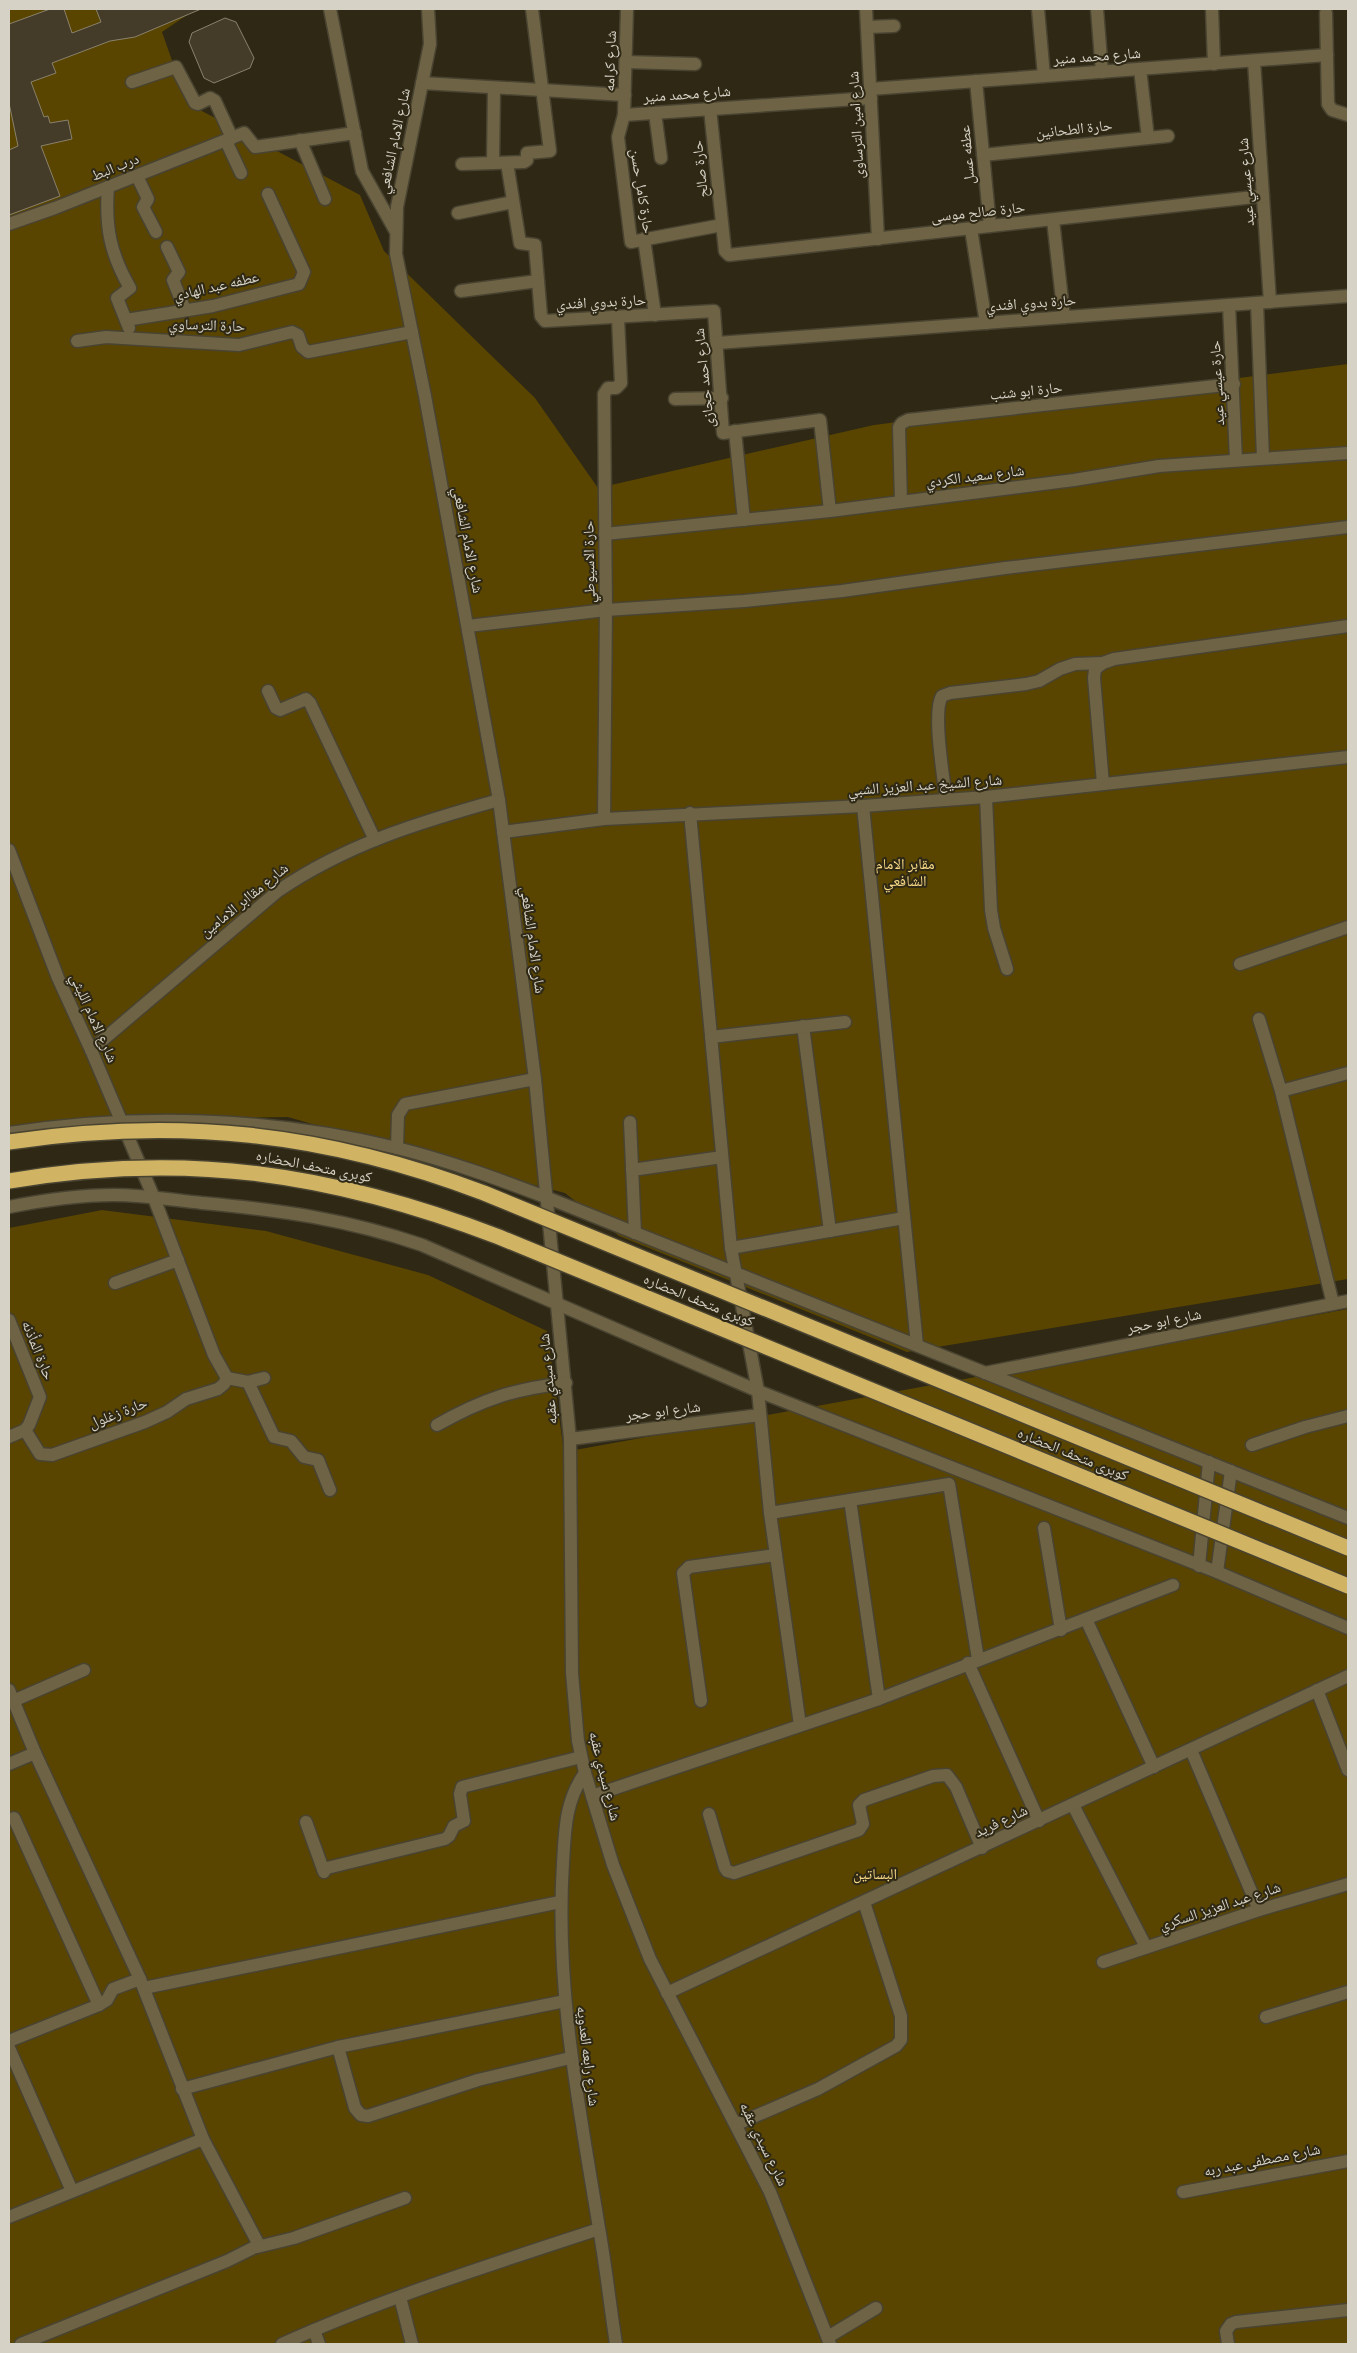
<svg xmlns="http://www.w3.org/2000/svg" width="1357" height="2353" viewBox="0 0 1357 2353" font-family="Signika,'Noto Naskh Arabic',sans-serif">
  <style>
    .green { fill: #594500 }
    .building { fill: #443c29; stroke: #89816b }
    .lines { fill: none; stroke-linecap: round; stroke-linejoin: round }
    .minor-casing { stroke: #494331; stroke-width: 15 }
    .minor { stroke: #6e6344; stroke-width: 12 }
    .highway-bridge-casing { stroke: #494331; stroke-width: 18; stroke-linecap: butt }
    .highway-bridge { stroke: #d0b363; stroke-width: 15 }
    .labels { text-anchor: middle; stroke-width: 4; stroke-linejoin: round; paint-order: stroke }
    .street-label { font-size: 15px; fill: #d6d2c6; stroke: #2e2815 }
    .park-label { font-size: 15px; fill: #f8d986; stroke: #2e2815 }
  </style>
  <rect width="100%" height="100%" fill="#2e2815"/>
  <g class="green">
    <polygon points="9,9 196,9 162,32 187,103 360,195 384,251 535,398 598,488 874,425 1348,364 1348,1279 907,1352 619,1236 565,1193 412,1153 288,1117 148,1119 9,1133"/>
    <polygon points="102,1210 266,1231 428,1275 547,1331 564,1452 1348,1309 1348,2344 9,2344 9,1228"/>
  </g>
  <g class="building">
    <polygon points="50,9 64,9 72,33 101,22 96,9 201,9 135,37 110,41 52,63 56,73 31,82 44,117 48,116 50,123 68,120 72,139 41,146 60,196 9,215 9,150 18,146 9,103 9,24"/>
    <polygon points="225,18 236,22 254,58 250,68 214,83 204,78 189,42 192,33"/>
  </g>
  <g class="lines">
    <g class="minor-casing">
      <g id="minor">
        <polyline points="330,9 362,171 395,230"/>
        <polyline points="428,9 430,44 397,207 396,254 425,396 499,800 535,1079 570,1439 572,1673 578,1741 585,1773 613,1865 650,1959 770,2192 830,2344"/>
        <polyline points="627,9 624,115 618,137 631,242 722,225"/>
        <polyline points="866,9 878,239"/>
        <polyline points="1038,9 1044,76"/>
        <polyline points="1097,9 1102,72"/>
        <polyline points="1212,9 1214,64"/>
        <polyline points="1326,13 1328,104 1332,110 1348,115"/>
        <polyline points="867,27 894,26"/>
        <polyline points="1254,61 1270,302"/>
        <polyline points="626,62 695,64"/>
        <polyline points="1140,69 1148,138"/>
        <polyline points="976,81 990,226"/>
        <polyline points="132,82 176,67 195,103 198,104 210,98 215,101 232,138"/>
        <polyline points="422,83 625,95"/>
        <polyline points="870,89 1327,55"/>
        <polyline points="710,109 725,251 729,255 1263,196"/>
        <polyline points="655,113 661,158"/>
        <polyline points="624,115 871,98"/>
        <polyline points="300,140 325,199"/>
        <polyline points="226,141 241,173"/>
        <polyline points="983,155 1168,136"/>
        <polyline points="493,163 494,88"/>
        <polyline points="507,163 520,243 535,245 541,316 545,321 714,311 723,433 820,420 830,511"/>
        <polyline points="462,164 524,162 527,160 527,153 550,151 532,9"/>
        <polyline points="137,176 148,199 143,207 156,232"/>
        <path d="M108 187C105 227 110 253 130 288L117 298 129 328"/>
        <polyline points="458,213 513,202"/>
        <polyline points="1053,220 1064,317"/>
        <polyline points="9,224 55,208 244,133 255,147 355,133"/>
        <polyline points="971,229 986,323"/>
        <polyline points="644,239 655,315"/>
        <polyline points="167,247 179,272 173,280 185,310"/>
        <polyline points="461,291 538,281"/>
        <polyline points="1257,303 1263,458"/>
        <polyline points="1229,305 1236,460"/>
        <polyline points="126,320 213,306 299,284 304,272 268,194"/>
        <polyline points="77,341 106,337 239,345 292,332 298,335 302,347 308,352 412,332"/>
        <polyline points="717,343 1348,296"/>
        <polyline points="675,399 722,398"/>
        <polyline points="735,431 744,520"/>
        <polyline points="901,502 899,427 902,423 908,420 1234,384"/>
        <polyline points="605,534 830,511 1074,480 1159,466 1348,453"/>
        <polyline points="468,626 606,610 744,601 842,591 1005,568 1348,527"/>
        <polyline points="268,691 276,708 280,710 306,699 310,703 375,840"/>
        <polyline points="1103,784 1094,678 1095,669 1103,663 1114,659 1348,626"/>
        <polyline points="986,797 991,910 994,928 1007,969"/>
        <path d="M946 800C944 779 932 712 942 696L950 693 1026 684 1039 681 1060 669 1075 664 1103 663"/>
        <polyline points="863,806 917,1345"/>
        <polyline points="690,813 731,1248 758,1391 770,1513 800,1725"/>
        <polyline points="604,819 606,610 604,394 608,388 616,388 621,383 618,318"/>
        <polyline points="503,832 604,819 863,806 986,797 1348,757"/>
        <polyline points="9,850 58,978 91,1050 154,1198 214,1355 227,1378 224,1384 218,1389 186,1399 167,1412 145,1422 52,1455 40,1454 25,1430"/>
        <polyline points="1240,964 1348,927"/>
        <polyline points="1259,1019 1281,1091 1333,1304"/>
        <polyline points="803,1026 830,1231"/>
        <polyline points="711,1037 845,1022"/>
        <path d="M91 1050 278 891C347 844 420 822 499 800"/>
        <polyline points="1281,1091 1348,1073"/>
        <polyline points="630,1122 635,1233"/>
        <path d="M9 1133C137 1113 270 1117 397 1148 449 1161 498 1179 548 1198L1348 1518"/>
        <polyline points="397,1148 398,1115 405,1104 535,1079"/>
        <polyline points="632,1170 722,1157"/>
        <path d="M9 1207C44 1200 79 1195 114 1195 144 1195 173 1200 202 1203 280 1210 346 1219 422 1245L758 1391 1217 1572 1348 1628"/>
        <polyline points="731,1248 904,1218"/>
        <polyline points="115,1283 178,1260"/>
        <polyline points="9,1320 40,1397 29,1425 25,1430 9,1437"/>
        <polyline points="985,1373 1348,1301"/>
        <polyline points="227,1378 248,1382 264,1378"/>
        <polyline points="248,1382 274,1437 291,1441 304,1457 318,1460 330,1490"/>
        <path d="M437 1425C483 1399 514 1389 566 1383"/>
        <polyline points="570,1439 760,1415"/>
        <polyline points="1252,1445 1305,1427 1348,1416"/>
        <polyline points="850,1500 879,1699"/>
        <polyline points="770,1513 949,1484 978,1659"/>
        <polyline points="1044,1528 1061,1630"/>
        <polyline points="1199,1566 1209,1462"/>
        <polyline points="1217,1572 1231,1471"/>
        <polyline points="1086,1619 1154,1767"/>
        <polyline points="968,1663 1039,1821"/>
        <polyline points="9,1690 35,1753 140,1979 203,2139 259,2245 227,2261 21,2344"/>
        <polyline points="1317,1690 1348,1770"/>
        <polyline points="13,1701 84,1670"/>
        <polyline points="701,1701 683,1573 689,1567 776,1555"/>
        <polyline points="1191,1750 1259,1910"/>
        <polyline points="9,1764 35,1753"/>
        <path d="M585 1773C565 1801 565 1830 563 1863 555 1989 579 2105 599 2228 606 2267 610 2306 616 2344"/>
        <polyline points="592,1796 879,1699 1173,1585"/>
        <polyline points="1073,1805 1146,1947"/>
        <polyline points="709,1814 725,1868 727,1871 734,1873 859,1830 863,1824 859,1805 864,1800 933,1776 947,1775 956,1787 982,1848"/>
        <polyline points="14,1818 99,2005"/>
        <polyline points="306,1822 324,1872"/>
        <polyline points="323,1869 445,1839 449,1836 454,1826 464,1821 460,1794 462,1787 581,1757"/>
        <polyline points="1103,1962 1259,1910 1348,1884"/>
        <polyline points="144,1988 560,1902"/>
        <polyline points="667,1993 1348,1676"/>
        <polyline points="1266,2017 1348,1992"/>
        <polyline points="9,2041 99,2005 107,2000 113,1989 140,1979"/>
        <polyline points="338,2047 355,2108 361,2115 368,2116 478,2080 570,2058"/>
        <polyline points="9,2048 72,2191"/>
        <polyline points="182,2089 338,2047 565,2001"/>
        <polyline points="737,2124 818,2089 896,2046 901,2040 901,2016 864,1902"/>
        <polyline points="1183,2192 1348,2161"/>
        <polyline points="9,2217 203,2139"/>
        <polyline points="257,2247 294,2238 405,2198"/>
        <polyline points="400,2297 412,2344"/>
        <polyline points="314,2330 319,2344"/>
        <polyline points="828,2337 876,2308"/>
        <path d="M282 2344C384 2298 493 2264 599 2229"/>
        <polyline points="1228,2344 1226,2331 1231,2324 1236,2322 1348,2310"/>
      </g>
    </g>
    <use href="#minor" class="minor"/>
    <g class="highway-bridge-casing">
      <g id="highway-bridge">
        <path d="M9 1142C178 1117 324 1132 484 1193L1348 1548"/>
        <path d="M9 1181C186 1151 332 1173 499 1237L1348 1586"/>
      </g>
    </g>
    <use href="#highway-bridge" class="highway-bridge"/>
  </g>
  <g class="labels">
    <g class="street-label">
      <text transform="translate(1097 56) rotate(-4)" y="5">شارع محمد منير</text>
      <text transform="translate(610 61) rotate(-88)" y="5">شارع كرامه</text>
      <text transform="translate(687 94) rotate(-4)" y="5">شارع محمد منير</text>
      <text transform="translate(856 125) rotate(-93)" y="5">شارع امين الترساوى</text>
      <text transform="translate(1074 129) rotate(-6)" y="5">حارة الطحانين</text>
      <text transform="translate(394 141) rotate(-78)" y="5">شارع الامام الشافعي</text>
      <text transform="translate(967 155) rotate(-95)" y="5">عطفه عسل</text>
      <text transform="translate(115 167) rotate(-22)" y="5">درب البط</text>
      <text transform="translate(700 169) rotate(-96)" y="5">حارة صالح</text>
      <text transform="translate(1246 182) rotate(-94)" y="5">شارع عيسي عيد</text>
      <text transform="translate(642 191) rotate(81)" y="5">حارة كامل حسن</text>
      <text transform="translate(978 212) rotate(-6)" y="5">حارة صالح موسى</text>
      <text transform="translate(216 286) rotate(-13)" y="5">عطفه عبد الهادي</text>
      <text transform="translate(601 302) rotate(-3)" y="5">حارة بدوي افندي</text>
      <text transform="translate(1031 303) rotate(-4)" y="5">حارة بدوي افندي</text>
      <text transform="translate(207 325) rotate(2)" y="5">حارة الترساوي</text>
      <text transform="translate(704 378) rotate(-96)" y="5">شارع احمد حجازى</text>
      <text transform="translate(1217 383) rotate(-93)" y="5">حارة عيسي عيد</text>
      <text transform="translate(1026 391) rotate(-6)" y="5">حارة ابو شنب</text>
      <text transform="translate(975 476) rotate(-7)" y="5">شارع سعيد الكردي</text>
      <text transform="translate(468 540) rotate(79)" y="5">شارع الامام الشافعي</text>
      <text transform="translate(589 562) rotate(-91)" y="5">حارة الاسيوطي</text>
      <text transform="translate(925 785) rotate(-4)" y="5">شارع الشيخ عبد العزيز الشبي</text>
      <text transform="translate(244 900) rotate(-39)" y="5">شارع مقاابر الامامين</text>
      <text transform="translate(533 940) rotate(82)" y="5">شارع الامام الشافعي</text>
      <text transform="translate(94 1018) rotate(66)" y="5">شارع الامام الليثي</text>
      <text transform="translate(314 1166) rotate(11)" y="5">كوبرى متحف الحضاره</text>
      <text transform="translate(699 1300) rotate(22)" y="5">كوبرى متحف الحضاره</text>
      <text transform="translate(1164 1321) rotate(-11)" y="5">شارع ابو حجر</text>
      <text transform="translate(38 1350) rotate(68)" y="5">حارة المأذنه</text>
      <text transform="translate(548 1379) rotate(-95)" y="5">شارع سيدي عقبه</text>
      <text transform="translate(663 1411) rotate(-7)" y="5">شارع ابو حجر</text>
      <text transform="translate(118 1413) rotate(-21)" y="5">حارة زغلول</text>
      <text transform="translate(1073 1454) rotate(22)" y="5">كوبرى متحف الحضاره</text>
      <text transform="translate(605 1776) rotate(76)" y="5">شارع سيدي عقبه</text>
      <text transform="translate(1001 1821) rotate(-25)" y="5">شارع فريد</text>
      <text transform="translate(1220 1906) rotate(-18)" y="5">شارع عبد العزيز السكري</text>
      <text transform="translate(588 2056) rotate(83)" y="5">شارع رابعه العدويه</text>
      <text transform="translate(764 2144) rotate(64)" y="5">شارع سيدي عقبه</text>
      <text transform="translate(1262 2160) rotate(-11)" y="5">شارع مصطفى عبد ربه</text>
    </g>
    <g class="park-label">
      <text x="905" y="869">مقابر الامام<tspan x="905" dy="17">الشافعي</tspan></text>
      <text x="875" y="1879">البساتين</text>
    </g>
  </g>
  <rect width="1357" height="2353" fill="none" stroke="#d6d2c6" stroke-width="20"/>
</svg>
